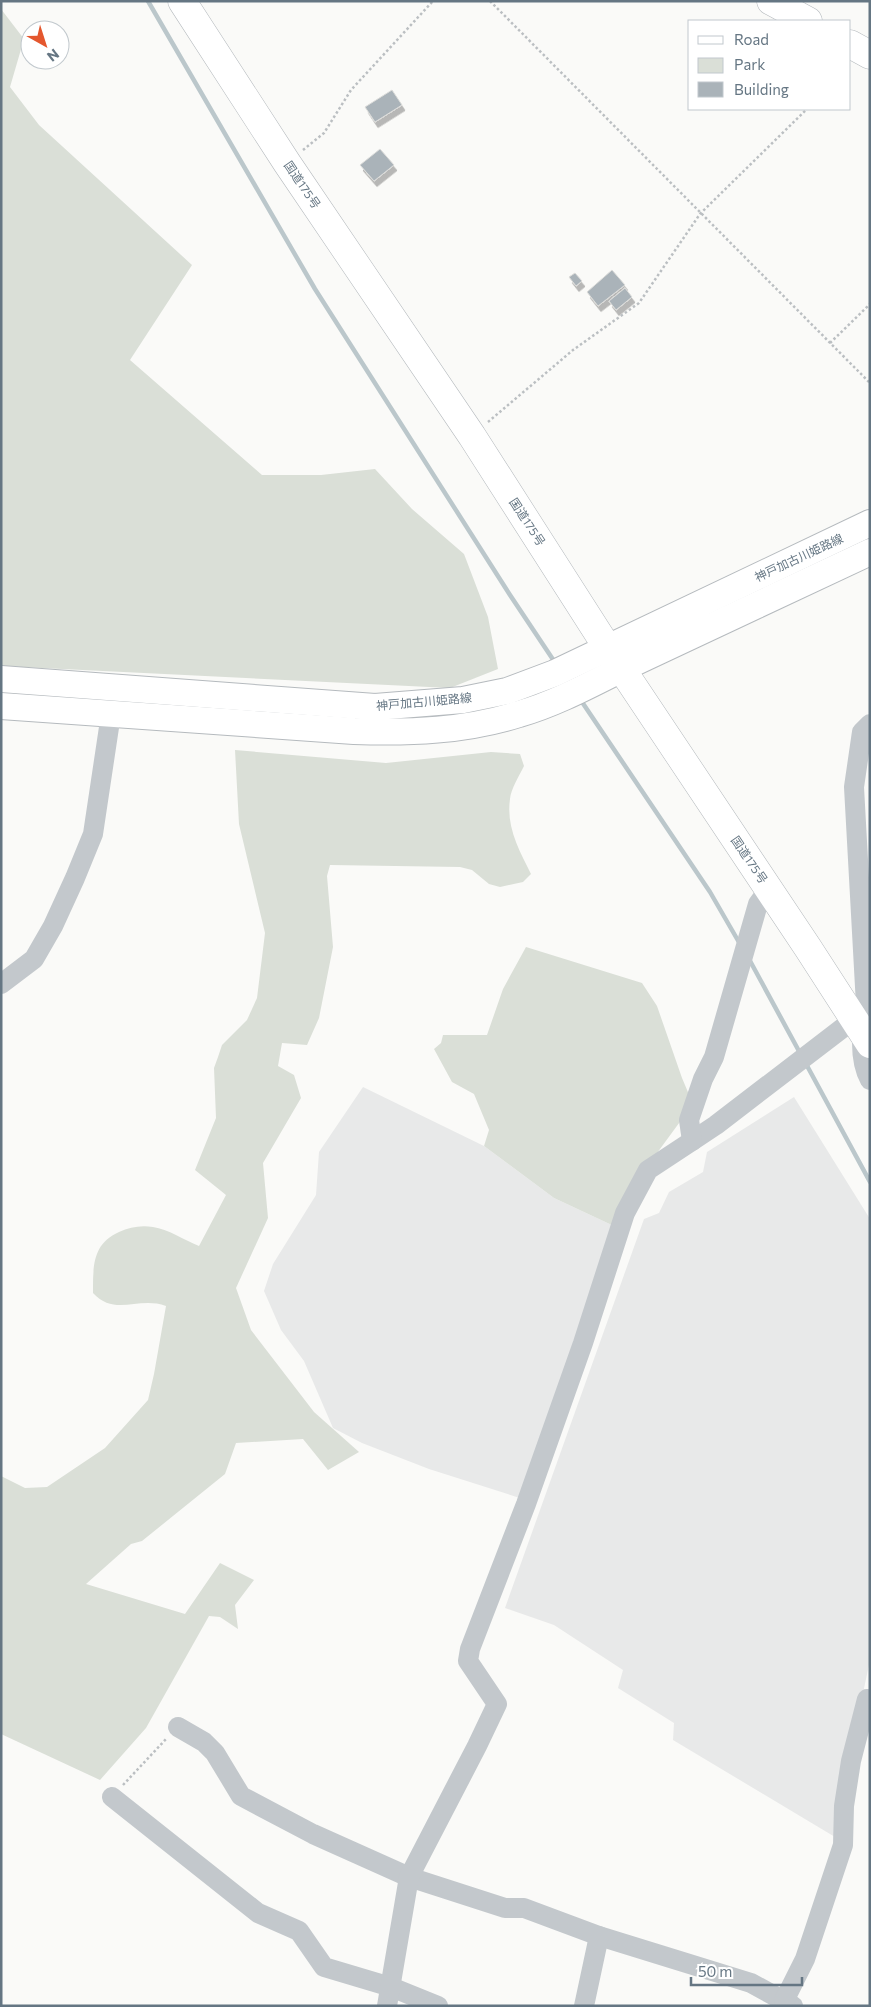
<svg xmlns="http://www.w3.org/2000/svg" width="871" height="2007" viewBox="0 0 871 2007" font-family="Commissioner,'Noto Sans JP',sans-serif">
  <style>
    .built { fill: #e8e9e9 }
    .green { fill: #dadfd7 }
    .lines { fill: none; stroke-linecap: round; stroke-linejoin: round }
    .stream { stroke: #bbc7cb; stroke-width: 4.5 }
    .building { fill: #aab3b9; stroke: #dcdcda; filter: url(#shadow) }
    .major-casing { stroke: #b5babe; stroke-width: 28 }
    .highway-casing { stroke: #b4b9bd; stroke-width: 29 }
    .path { stroke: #bbbfc2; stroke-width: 2.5; stroke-dasharray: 2.5 2.5; stroke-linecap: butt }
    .minor { stroke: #c3c8cc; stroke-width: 20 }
    .major { stroke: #fff; stroke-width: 26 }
    .highway { stroke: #fff; stroke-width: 28 }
    .labels { text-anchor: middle; stroke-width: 5; stroke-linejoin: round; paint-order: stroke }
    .street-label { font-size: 12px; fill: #657683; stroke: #fff }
  </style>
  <defs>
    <filter id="shadow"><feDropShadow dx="3" dy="5.5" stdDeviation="0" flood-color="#0004"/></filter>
  </defs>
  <rect width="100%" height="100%" fill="#fafaf8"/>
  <g class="built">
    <polygon points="363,1087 484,1146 554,1198 616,1227 523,1499 429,1469 362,1443 333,1428 304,1361 281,1330 264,1291 273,1264 316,1195 319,1152"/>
    <polygon points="794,1097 870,1219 870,1660 851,1750 840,1840 673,1740 674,1723 618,1688 623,1670 554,1625 505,1608 644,1219 659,1213 669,1192 703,1172 707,1152"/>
  </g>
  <g class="green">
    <polygon points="1,9 24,39 10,87 39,125 192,265 130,360 262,475 321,475 375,469 412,509 464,554 488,617 498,669 450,688 1,666"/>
    <path d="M235 750 386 763 491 752 520 754 524 766C519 776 511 789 510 799 506 827 519 850 531 874L523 882 500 887 489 884 472 870 460 867 330 865 327 876 333 947 319 1018 307 1045 282 1043 278 1066 294 1075 301 1098 263 1163 268 1218 236 1288 251 1330 314 1412 359 1452 328 1470 303 1439 236 1443 225 1474 142 1541 131 1544 86 1584 185 1614 220 1563 254 1580 235 1605 238 1629 220 1617 209 1616 146 1728 100 1780 1 1734V1476L25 1488 47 1487 105 1448 148 1400 154 1374 166 1306C138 1296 115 1317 93 1293 93 1267 92 1244 119 1232 130 1227 141 1225 153 1227 168 1229 184 1240 199 1246L226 1195 195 1170 216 1118 214 1068 218 1057 222 1045 247 1020 257 998 265 933 239 824Z"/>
    <polygon points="526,947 642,983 657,1006 682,1078 693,1104 649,1164 616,1227 554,1198 484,1146 489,1130 474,1094 452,1082 434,1049 441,1043 443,1035 487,1035 503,989"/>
  </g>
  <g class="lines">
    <g class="stream">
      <polyline points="148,1 315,289 510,595 556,664"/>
      <polyline points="580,699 710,892 740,944"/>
      <polyline points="749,959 800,1053"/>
      <polyline points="805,1062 870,1182"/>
    </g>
  </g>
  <g class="building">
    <polygon points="392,90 402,105 375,122 365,107"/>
    <polygon points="380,149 394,165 374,181 360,165"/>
    <polygon points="612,270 625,285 598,306 587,292"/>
    <polygon points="575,273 582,281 576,286 569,277"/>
    <polygon points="625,288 632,297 616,310 609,301"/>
  </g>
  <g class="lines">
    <g class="major-casing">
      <g id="major">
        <polyline points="1,679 375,707 463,700 507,691 555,673 870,523"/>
        <path d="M1 706 354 731C410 733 465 731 519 714 561 702 600 679 640 660 717 624 793 588 870 552"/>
      </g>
    </g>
    <g class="highway-casing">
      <g id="highway">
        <polyline points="182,1 287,163 472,436 607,647 808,948 870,1044"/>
        <polyline points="771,1 808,21"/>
        <polyline points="850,44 870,55"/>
      </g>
    </g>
    <g class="path">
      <polyline points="490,1 870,383"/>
      <polyline points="303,150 324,133 351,90 433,1"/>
      <polyline points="830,343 870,304"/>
      <polyline points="488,422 573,350 639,303 700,214 807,109"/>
      <polyline points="123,1785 167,1738"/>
    </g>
    <g class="minor">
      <path d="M870 724 862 732 854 787 866 1005C862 1028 858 1058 870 1080"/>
      <polyline points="1,984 34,959 53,926 75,878 93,834 111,714"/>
      <polyline points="692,1141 716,1125 853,1020"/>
      <polyline points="178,1727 204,1742 215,1753 241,1796 313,1834 409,1877 505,1908 524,1908 599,1936 751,1983 793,2006"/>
      <polyline points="112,1797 258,1913 299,1931 324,1967 391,1987 438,2006"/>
      <polyline points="784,2001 805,1959 843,1845 844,1806 851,1761 867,1699 870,1700"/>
      <polyline points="387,2006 409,1877 477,1746 497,1704 468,1661 470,1649 526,1504 583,1343 625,1213 648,1170 692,1141 689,1120 703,1079 714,1057 758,904 769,889"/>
      <polyline points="584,2006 599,1936"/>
    </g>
    <use href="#major" class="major"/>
    <use href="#highway" class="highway"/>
  </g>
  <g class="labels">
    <g class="street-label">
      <text transform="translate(302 185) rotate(56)" y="4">国道175号</text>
      <text transform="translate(527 522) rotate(57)" y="4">国道175号</text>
      <text transform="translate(799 558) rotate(-25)" y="4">神戸加古川姫路線</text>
      <text transform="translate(424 702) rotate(-5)" y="4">神戸加古川姫路線</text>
      <text transform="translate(749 860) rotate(56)" y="4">国道175号</text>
    </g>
  </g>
  <rect width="871" height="2007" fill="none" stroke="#657683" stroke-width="5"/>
  <rect x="688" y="20" width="162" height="90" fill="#ffffff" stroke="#c1c8cd"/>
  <rect x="698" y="36" width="25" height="8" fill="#ffffff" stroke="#c1c8cd"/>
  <text x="734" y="45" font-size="15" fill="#657683">Road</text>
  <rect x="698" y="58" width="25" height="15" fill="#dadfd7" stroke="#c1c8cd"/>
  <text x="734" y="70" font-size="15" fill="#657683">Park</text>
  <rect x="698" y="82" width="25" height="15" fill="#aab3b9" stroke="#c1c8cd"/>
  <text x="734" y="95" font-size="15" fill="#657683">Building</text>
  <g transform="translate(45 45) rotate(141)"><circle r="24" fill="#ffffff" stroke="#c1c8cd"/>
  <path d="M0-4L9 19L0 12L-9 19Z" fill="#e4572e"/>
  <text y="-8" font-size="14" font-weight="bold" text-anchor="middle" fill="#657683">N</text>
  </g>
  <path d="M691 1977v8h111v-8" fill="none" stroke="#657683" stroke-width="2.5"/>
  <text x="698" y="1977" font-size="15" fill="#657683" stroke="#ffffff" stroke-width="4" paint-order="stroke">50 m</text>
</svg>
